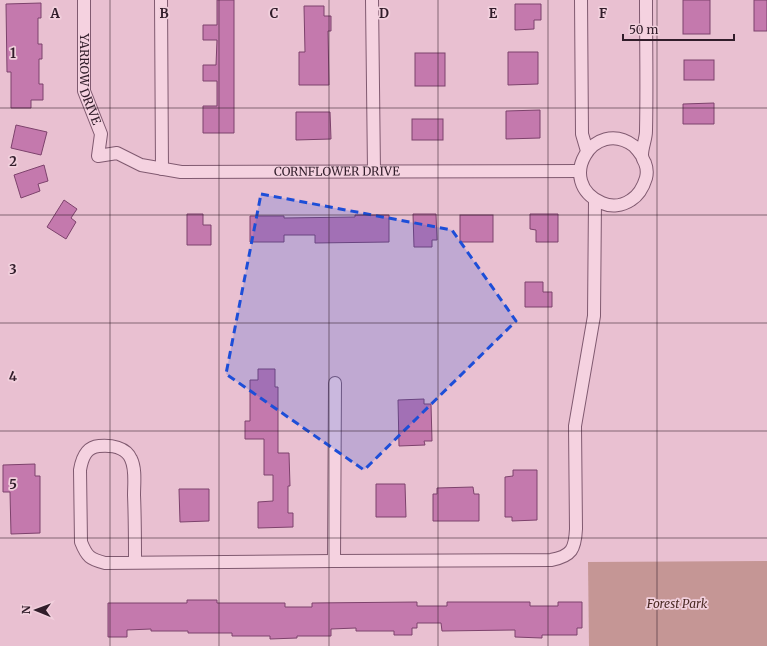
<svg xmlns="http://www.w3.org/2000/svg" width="767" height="646" viewBox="0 0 767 646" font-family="Merriweather,serif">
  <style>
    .green { fill: #c59695 }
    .building { fill: #c479ad; stroke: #7d426c }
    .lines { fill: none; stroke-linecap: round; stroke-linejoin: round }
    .street-casing { stroke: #805a70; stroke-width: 14 }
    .street { stroke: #f5d2e0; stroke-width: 12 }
    .marked { fill: #1d4ed8; fill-opacity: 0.2; stroke: #1d4ed8; stroke-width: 3; stroke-dasharray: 8 5; stroke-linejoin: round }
    .grid { fill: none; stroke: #311d2a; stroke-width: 1; stroke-opacity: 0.55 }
    .labels { text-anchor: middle; stroke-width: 3.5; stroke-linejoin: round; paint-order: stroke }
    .street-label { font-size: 12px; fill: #311d2a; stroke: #f1cfdc }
    .park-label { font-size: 12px; font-style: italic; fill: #4c2b25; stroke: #f1cfdc }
    .grid-label { font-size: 13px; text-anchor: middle; font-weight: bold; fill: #311d2a; stroke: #f1cfdc; stroke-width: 3.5; stroke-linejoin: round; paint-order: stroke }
  </style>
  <rect width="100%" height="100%" fill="#e9c0d1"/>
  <polygon class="green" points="767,561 767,646 589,646 588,562"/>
  <g class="building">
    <polygon points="217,0 234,0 234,133 203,133 203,106 217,106 217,81 203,81 203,65 216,65 217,40 203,40 203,25 217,25"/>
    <rect x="683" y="0" width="27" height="34"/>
    <rect x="754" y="0" width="13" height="31"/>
    <polygon points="41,3 41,18 38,18 38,44 42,44 42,59 39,59 39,84 43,84 43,100 31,100 31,108 11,108 11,72 7,72 6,4"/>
    <polygon points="515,4 541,4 541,20 534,20 534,29 515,30"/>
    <polygon points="304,6 324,6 324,16 331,16 331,31 328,31 329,85 299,85 299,52 305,52"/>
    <polygon points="508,52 538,52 538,84 508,85"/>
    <rect x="415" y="53" width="30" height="33"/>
    <rect x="684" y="60" width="30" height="20"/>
    <polygon points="714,103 714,124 683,124 683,104"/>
    <polygon points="540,110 540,138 506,139 506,111"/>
    <polygon points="296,112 330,112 331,139 296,140"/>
    <rect x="412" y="119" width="31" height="21"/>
    <polygon points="16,125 47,132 41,155 11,148"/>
    <polygon points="44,165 48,181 38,184 40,191 21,198 14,175"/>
    <polygon points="64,200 77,209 71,218 76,222 66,239 47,227"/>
    <polygon points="187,214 203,214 203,225 211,225 211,245 187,245"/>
    <polygon points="413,214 436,214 437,240 432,240 432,247 414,247"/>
    <polygon points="530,214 558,214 558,242 536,242 536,230 530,229"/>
    <polygon points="355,215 389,215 389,242 315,243 315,235 284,235 284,242 250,242 250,216 284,216 284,218 355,217"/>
    <rect x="460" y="215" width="33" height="27"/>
    <polygon points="525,282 543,282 543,292 552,292 552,307 525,307"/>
    <polygon points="258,369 275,369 275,387 278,387 278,453 289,453 290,486 288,486 288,513 293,513 293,527 258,528 258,502 273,501 273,475 264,475 264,439 245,439 245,421 250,421 250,380 258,380"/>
    <polygon points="424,399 424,404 431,404 432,441 424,441 425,445 399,446 398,400"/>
    <polygon points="35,464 35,476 40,476 40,533 11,534 10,492 3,492 3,465"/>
    <polygon points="513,470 537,470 537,520 512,521 512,517 505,517 505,477 513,476"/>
    <polygon points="376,484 405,484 406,517 376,517"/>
    <polygon points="473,487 474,494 479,494 479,521 433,521 433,494 437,494 437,488"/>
    <polygon points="179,489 209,489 209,521 180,522"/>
    <polygon points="187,600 217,600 217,603 285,603 285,607 312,607 312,603 417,602 417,606 447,606 447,602 530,602 530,606 558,606 558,602 582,602 582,628 577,628 577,635 542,635 542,638 515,637 515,630 442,631 441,623 417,623 417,628 412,628 412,635 394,635 394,631 356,631 356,628 331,629 331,636 297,636 297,638 270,639 270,636 232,636 232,633 188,633 188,631 151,631 151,629 127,630 127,637 108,637 108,603 187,603"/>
  </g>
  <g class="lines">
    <g class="street-casing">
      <g id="street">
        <path id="s1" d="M84 0V91L101 134 98 156 117 153 141 165 181 172 580 171"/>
        <polyline points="161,0 162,169"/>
        <polyline points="372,0 374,171"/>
        <polyline points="581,0 582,134 587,151"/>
        <path d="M642 156C640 153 637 149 634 146 594 116 554 182 602 203 611 207 622 206 631 200 639 195 643 188 646 178 647 174 647 168 645 163 644 161 642 158 642 155 642 147 646 139 646 131 647 87 646 44 646 0"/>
        <polyline points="334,561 335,383"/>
        <path d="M135 562C135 540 135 518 134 495 134 484 136 469 131 459 126 447 111 445 99 446 86 447 82 458 80 470L81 542C87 557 90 559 105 563L334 561 551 560C572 556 575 549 576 529L575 426 594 316 595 200"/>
      </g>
    </g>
    <use href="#street" class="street"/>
  </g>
  <path class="marked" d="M261 194 452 230 516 321 364 470 226 374Z"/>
  <path class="grid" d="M110 0V646M219 0V646M329 0V646M438 0V646M548 0V646M657 0V646M0 108H767M0 215H767M0 323H767M0 431H767M0 538H767"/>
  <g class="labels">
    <g class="street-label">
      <text dy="4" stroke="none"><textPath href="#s1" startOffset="80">YARROW DRIVE</textPath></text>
      <text dy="4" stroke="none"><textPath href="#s1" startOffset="402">CORNFLOWER DRIVE</textPath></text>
    </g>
    <g class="park-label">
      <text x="677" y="608">Forest Park</text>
    </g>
  </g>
  <g class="grid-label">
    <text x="55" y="18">A</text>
    <text x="164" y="18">B</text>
    <text x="274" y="18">C</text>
    <text x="384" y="18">D</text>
    <text x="493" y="18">E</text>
    <text x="603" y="18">F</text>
    <text x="13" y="58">1</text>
    <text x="13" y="166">2</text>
    <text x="13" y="274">3</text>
    <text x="13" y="381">4</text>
    <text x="13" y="489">5</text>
  </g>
  <g transform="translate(36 610) rotate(271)" stroke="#f1cfdc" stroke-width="3" paint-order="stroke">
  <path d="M0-3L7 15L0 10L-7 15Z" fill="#311d2a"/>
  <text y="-6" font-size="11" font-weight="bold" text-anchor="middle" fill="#311d2a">N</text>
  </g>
  <path d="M623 34v6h111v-6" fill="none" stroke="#311d2a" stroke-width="2"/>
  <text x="629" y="34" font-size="12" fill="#311d2a" stroke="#f1cfdc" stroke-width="3" paint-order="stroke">50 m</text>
</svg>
